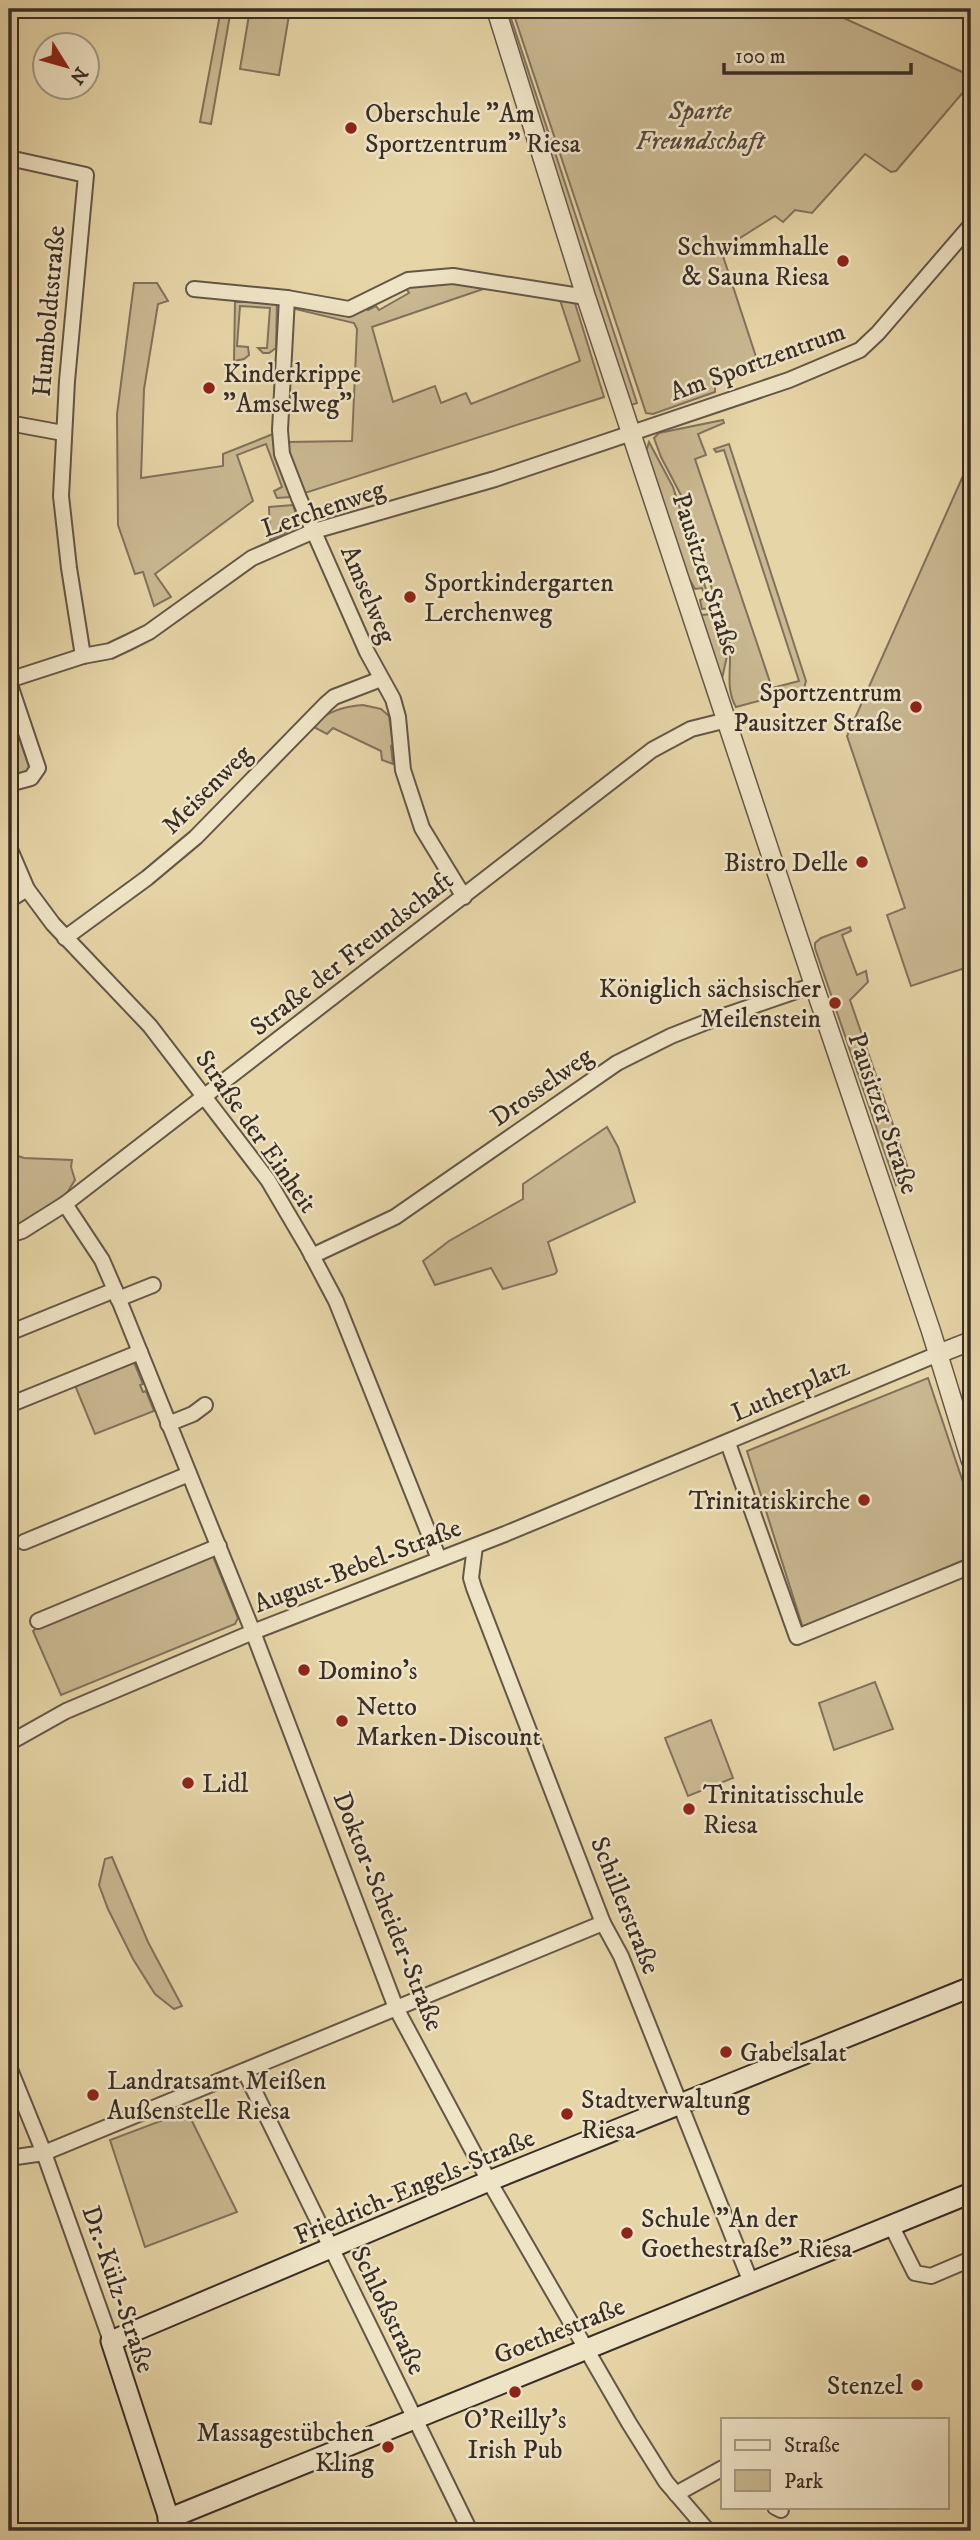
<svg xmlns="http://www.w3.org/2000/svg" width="980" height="2540" viewBox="0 0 980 2540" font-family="'IM FELL DW Pica',serif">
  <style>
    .green { fill: #c9b891; stroke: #81725c; stroke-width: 2 }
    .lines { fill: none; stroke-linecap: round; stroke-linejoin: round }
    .minor-casing { stroke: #645747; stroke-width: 18 }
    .tertiary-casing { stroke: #645747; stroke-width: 21 }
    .secondary-casing { stroke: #392d27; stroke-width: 23 }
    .minor { stroke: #efe4c6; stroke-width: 14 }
    .tertiary { stroke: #efe4c6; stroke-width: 18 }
    .secondary { stroke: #efe4c6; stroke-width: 19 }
    .poi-dot { fill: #8f2418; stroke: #efe4c6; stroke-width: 2.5 }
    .labels { text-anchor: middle; stroke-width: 5; stroke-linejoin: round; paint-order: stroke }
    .park-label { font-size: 26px; font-style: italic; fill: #56493c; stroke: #efe4c6 }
    .poi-label { font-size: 26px; fill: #392d27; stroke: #efe4c6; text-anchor: start }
    .street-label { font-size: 26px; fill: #392d27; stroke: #efe4c6 }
  </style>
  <rect width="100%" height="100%" fill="#e6d5a7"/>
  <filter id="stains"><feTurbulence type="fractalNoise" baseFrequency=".00286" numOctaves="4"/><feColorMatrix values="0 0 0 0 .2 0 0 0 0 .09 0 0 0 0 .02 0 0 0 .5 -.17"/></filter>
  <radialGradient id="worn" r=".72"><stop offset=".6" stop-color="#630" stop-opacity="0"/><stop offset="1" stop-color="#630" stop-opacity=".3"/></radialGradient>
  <g class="green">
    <polygon points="221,9 231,9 211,124 200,122"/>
    <polygon points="250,9 290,9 279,75 240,69"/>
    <polygon points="501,9 508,9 637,403 631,405"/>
    <polygon points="512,9 824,9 971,76 971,83 896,171 891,172 865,154 812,213 795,210 783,222 775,216 721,250 760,369 715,385 715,392 653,414 646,413"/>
    <polygon points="432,280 492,286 372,327 393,402 435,386 441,403 466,393 471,404 580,361 560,300 574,300 604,397 305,493 302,491 287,452 286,442 352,441 357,329 354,323 291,308 294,305 357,313 365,307 368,310 376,306 379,310 409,293 404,285"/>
    <polygon points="134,283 157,283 168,301 158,304 144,389 141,478 223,466 223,454 273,434 277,459 291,497 277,498 274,491 282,487 266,444 237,455 253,501 155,574 171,597 154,606 143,572 135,574 118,525 117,414"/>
    <polygon points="235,302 277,302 276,348 269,353 263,353 258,348 267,348 270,308 240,306 237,346 248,347 249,355 244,359 234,361"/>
    <path d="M723 420 724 423 698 434 706 455 695 459 772 688 799 681 724 450 716 452 714 449 729 444 806 681 804 689 736 707C724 686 733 665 729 642L683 499 661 457 654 438 659 433Z"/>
    <polygon points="649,442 673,487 712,608 702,609 700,600 705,598 702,588 695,589 687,575 646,452"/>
    <polygon points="971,458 971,966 911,986 887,915 905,908 847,736"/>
    <polygon points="293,505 299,523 289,531 270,540 269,507"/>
    <polygon points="714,614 727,656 721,683 700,615"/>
    <path d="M363 705 381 709 389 716 393 744 391 746 393 764 382 760 381 751 333 728 327 734 312 726C326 712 344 706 363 705Z"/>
    <polygon points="9,707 30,770 29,773 9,780"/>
    <polygon points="850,927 851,931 842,935 857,975 866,971 868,982 850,1000 910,1174 896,1185 815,948 815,943 821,938"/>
    <polygon points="607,1127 618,1147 635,1202 548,1242 557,1271 555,1274 503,1289 491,1268 435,1285 423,1261 449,1241 523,1199 523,1184"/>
    <polygon points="9,1153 24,1158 72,1160 71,1167 75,1180 63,1199 9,1231"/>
    <polygon points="133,1360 143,1384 140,1385 143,1392 146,1391 154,1411 95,1434 74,1383 98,1377"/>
    <polygon points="928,1378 971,1506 971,1557 803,1628 747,1451"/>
    <polygon points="212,1554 238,1618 235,1624 61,1695 33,1631 45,1621"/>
    <polygon points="875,1682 893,1729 834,1750 819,1703"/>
    <polygon points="711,1720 733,1778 688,1796 665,1738"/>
    <polygon points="112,1857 148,1942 182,2006 174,2009 155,1994 133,1959 108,1909 99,1885 105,1859"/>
    <polygon points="187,2111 237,2212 145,2247 110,2140"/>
  </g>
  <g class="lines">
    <g class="minor-casing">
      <g id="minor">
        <polyline points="9,158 86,175 67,381 61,496 69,568 83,656"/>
        <polyline points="194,289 287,298 349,309 408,280 453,276 586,297"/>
        <polyline points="287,298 280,430 282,454 299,498 367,652 393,699 398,717 403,770 422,828 464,897"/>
        <polyline points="9,423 63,433"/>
        <polyline points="9,680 83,656 110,651 129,642 149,632 252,558 314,531 495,479 789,380 860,350 878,333 971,225"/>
        <polyline points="9,682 38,768 31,778 9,784"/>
        <polyline points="9,847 27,889 53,924 150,1026 268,1180 308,1248 336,1301 439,1559"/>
        <polyline points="9,900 27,889"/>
        <polyline points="65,938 147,878 196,837 326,704 334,697 381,679"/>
        <polyline points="65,1204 102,1260 115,1290 253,1632 396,2008 489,2181 629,2423 666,2482 708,2531"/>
        <polyline points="9,1235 22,1231 65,1204 652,750 691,729 727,720"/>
        <polyline points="312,1256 395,1217 617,1063 671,1036 709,1021 814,985"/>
        <polyline points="118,1299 153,1285"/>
        <polyline points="9,1333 115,1290"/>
        <polyline points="9,1405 140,1352"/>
        <polyline points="168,1424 193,1414 205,1405"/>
        <polyline points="728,1443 797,1637 971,1566"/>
        <polyline points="24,1542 189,1474"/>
        <polyline points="475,1546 471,1578 474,1588 603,1923 621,1956 750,2280"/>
        <polyline points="38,1621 219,1546"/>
        <polyline points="9,1743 66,1711 253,1632 505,1534 938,1354"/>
        <polyline points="9,2067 44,2153 111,2341"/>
        <polyline points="245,2072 470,2531"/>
        <polyline points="9,2158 44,2153 603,1923"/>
        <polyline points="891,2225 915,2273 931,2276 971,2259"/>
        <polyline points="676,2494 723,2468"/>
        <polyline points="775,2507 781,2510"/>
      </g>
    </g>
    <g class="tertiary-casing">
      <g id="tertiary">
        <polyline points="496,9 586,297 814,985 931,1331 971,1461"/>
        <polyline points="938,1354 971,1341"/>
      </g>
    </g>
    <g class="secondary-casing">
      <g id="secondary">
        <path d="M168 2519C436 2410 703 2300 971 2193"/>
        <polyline points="173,2531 111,2341 489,2181 971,1987"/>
      </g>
    </g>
    <use href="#minor" class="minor"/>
    <use href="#tertiary" class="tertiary"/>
    <use href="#secondary" class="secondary"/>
  </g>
  <g class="poi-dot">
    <circle cx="351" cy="128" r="7"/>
    <circle cx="843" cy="261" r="7"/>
    <circle cx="209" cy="388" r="7"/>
    <circle cx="410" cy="597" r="7"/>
    <circle cx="916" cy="707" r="7"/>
    <circle cx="862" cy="862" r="7"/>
    <circle cx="835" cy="1003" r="7"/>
    <circle cx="864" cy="1500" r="7"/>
    <circle cx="304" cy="1670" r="7"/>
    <circle cx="342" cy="1721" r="7"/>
    <circle cx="188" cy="1783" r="7"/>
    <circle cx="689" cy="1809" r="7"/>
    <circle cx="726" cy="2052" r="7"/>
    <circle cx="93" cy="2095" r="7"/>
    <circle cx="567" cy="2114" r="7"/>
    <circle cx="627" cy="2233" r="7"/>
    <circle cx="917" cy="2385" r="7"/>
    <circle cx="515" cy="2392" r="7"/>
    <circle cx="388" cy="2447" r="7"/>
  </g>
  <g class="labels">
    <g class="park-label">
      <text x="700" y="119">Sparte<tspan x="700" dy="30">Freundschaft</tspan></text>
    </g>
    <g class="poi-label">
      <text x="365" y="122">Oberschule "Am<tspan x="365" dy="30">Sportzentrum" Riesa</tspan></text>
      <text x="829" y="255" text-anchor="end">Schwimmhalle<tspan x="829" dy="30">&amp; Sauna Riesa</tspan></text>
      <text x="223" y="382">Kinderkrippe<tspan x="223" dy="30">"Amselweg"</tspan></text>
      <text x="424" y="591">Sportkindergarten<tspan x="424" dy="30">Lerchenweg</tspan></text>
      <text x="902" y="701" text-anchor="end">Sportzentrum<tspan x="902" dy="30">Pausitzer Straße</tspan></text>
      <text x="848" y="871" text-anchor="end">Bistro Delle</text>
      <text x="821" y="997" text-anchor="end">Königlich sächsischer<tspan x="821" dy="30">Meilenstein</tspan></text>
      <text x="850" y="1509" text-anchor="end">Trinitatiskirche</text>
      <text x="318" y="1679">Domino's</text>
      <text x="356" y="1715">Netto<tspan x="356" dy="30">Marken-Discount</tspan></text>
      <text x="202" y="1792">Lidl</text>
      <text x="703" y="1803">Trinitatisschule<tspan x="703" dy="30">Riesa</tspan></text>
      <text x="740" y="2061">Gabelsalat</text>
      <text x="107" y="2089">Landratsamt Meißen<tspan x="107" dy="30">Außenstelle Riesa</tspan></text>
      <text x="581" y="2108">Stadtverwaltung<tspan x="581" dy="30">Riesa</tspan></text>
      <text x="641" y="2227">Schule "An der<tspan x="641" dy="30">Goethestraße" Riesa</tspan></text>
      <text x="903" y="2394" text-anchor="end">Stenzel</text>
      <text x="515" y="2428" text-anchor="middle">O'Reilly's<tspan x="515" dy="30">Irish Pub</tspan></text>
      <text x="374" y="2441" text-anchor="end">Massagestübchen<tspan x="374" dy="30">Kling</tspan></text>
    </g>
    <g class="street-label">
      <text transform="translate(48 311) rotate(-85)" y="9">Humboldtstraße</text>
      <text transform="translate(757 361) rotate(-20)" y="9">Am Sportzentrum</text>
      <text transform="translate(323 508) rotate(-19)" y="9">Lerchenweg</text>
      <text transform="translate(707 574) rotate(72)" y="9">Pausitzer Straße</text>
      <text transform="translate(369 594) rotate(67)" y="9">Amselweg</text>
      <text transform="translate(206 789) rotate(-45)" y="9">Meisenweg</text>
      <text transform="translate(351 953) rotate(-38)" y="9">Straße der Freundschaft</text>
      <text transform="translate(541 1086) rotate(-35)" y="9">Drosselweg</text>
      <text transform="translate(884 1113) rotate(71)" y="9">Pausitzer Straße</text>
      <text transform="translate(257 1131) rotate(55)" y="9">Straße der Einheit</text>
      <text transform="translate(790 1389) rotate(-23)" y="9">Lutherplatz</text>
      <text transform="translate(357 1565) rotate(-21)" y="9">August-Bebel-Straße</text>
      <text transform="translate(626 1905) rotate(68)" y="9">Schillerstraße</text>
      <text transform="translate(389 1911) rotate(68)" y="9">Doktor-Scheider-Straße</text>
      <text transform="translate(414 2186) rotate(-23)" y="9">Friedrich-Engels-Straße</text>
      <text transform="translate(119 2289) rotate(71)" y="9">Dr.-Külz-Straße</text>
      <text transform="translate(389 2310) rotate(64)" y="9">Schloßstraße</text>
      <text transform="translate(559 2330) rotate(-22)" y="9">Goethestraße</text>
    </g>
  </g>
  <rect width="980" height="2540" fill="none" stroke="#e6d5a7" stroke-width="35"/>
  <rect x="10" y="10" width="959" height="2519" fill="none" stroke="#392d27" stroke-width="3.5"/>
  <rect x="18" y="18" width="945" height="2505" fill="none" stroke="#392d27" stroke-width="2"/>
  <rect x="721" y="2418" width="228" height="91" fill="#efe4c6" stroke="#a69b86" stroke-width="2"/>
  <rect x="735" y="2440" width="35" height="10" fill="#efe4c6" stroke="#a69b86" stroke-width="2"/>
  <text x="784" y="2452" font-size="21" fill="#392d27">Straße</text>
  <rect x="735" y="2470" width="35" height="21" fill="#c9b891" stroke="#a69b86" stroke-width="2"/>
  <text x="784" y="2488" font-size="21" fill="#392d27">Park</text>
  <g transform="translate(66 66) rotate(127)"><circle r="33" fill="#efe4c6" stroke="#a69b86" stroke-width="2"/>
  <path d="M0-5L12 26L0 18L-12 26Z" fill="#8f2418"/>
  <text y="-10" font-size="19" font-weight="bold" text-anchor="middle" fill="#392d27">N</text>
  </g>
  <path d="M724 63v10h187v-10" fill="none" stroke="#392d27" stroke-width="3.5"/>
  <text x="735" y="63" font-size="21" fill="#392d27" stroke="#efe4c6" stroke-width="5" paint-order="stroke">100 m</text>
  <rect width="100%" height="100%" filter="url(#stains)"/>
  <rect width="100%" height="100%" fill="url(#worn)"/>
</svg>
